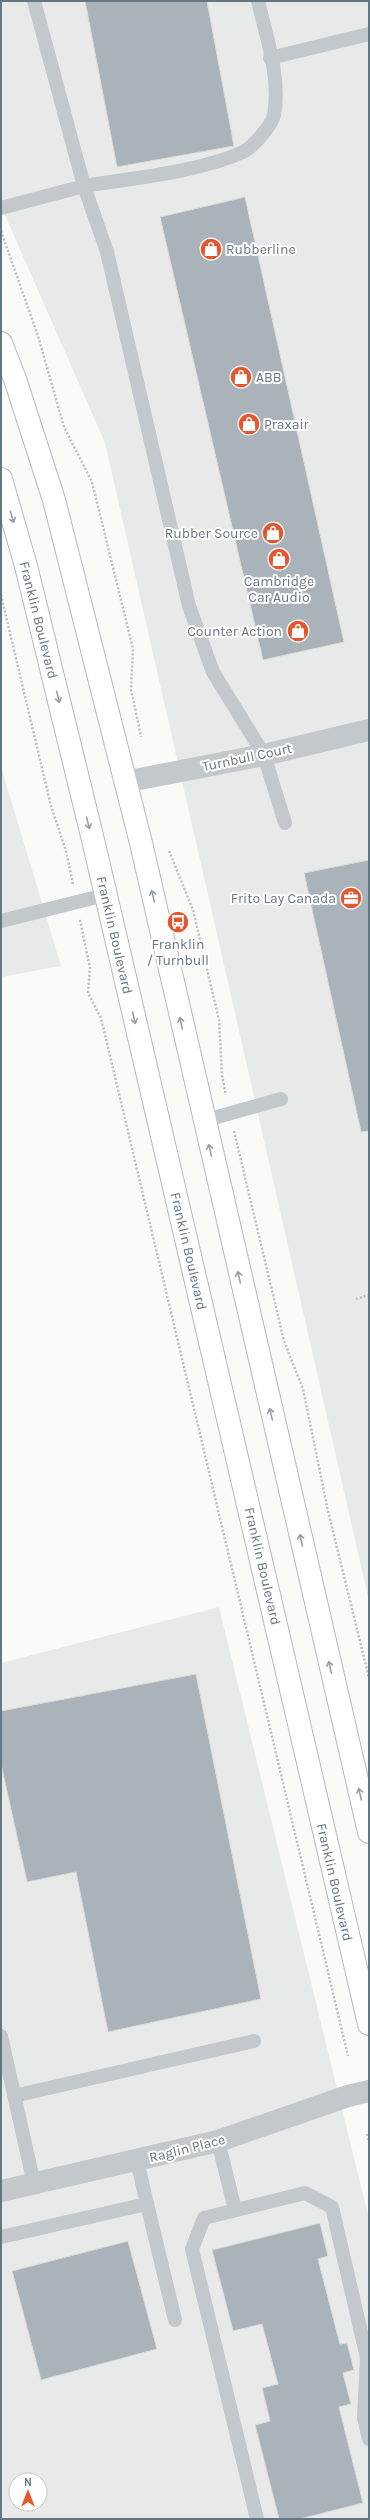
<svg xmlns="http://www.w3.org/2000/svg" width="370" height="2520" viewBox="0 0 370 2520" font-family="Karla,sans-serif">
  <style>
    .built { fill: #e8e9e9; fill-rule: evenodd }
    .building { fill: #aab3b9; stroke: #dcdcda }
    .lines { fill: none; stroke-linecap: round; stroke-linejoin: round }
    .secondary-casing { stroke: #b3babf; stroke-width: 24 }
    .path { stroke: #bbbfc2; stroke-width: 2.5; stroke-dasharray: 2 2; stroke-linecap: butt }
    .lane { stroke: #c3c8cc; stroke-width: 14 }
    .street { stroke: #c3c8cc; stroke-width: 22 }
    .secondary { stroke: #fff; stroke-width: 22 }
    .oneway { stroke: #939fa8 }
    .labels { text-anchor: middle; stroke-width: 4; stroke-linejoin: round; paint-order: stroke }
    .poi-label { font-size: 14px; fill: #657683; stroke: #fff; text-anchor: start }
    .street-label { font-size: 14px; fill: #657683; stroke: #fff }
  </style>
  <rect width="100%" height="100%" fill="#fafaf8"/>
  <g class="built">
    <polygon points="1,1 369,1 369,1601 105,443 1,206"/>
    <polygon points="1,767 61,966 1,977"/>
    <path d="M219 1607 369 2219V2519H1V1663ZM16 2480H40V2504H16Z"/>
  </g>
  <g class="building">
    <polygon points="85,1 207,1 234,146 117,167"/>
    <polygon points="245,197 344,642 263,660 160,217"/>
    <polygon points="369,860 369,1131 361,1132 304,873"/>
    <polygon points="196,1674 261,1999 108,2032 76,1872 27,1882 1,1764 1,1711"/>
    <polygon points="320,2223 328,2256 318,2259 340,2344 347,2343 354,2370 343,2373 351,2404 339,2407 363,2503 300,2519 279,2519 255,2425 270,2421 262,2388 278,2384 262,2324 233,2331 212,2250"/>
    <polygon points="128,2241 157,2349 41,2380 12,2271"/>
  </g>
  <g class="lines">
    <g class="secondary-casing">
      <g id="secondary">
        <polyline points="1,343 15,379 54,500 141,843 369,1832"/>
        <polyline points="1,479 26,566 94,844 369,2024"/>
      </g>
    </g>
    <g class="path">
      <polyline points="1,231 38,336 64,427 92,482 133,649 131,689 141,737"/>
      <polyline points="1,595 51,806 66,851 73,884"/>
      <polyline points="169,851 193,910 219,1020 222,1075 226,1095"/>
      <polyline points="80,920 90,968 88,993 101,1018 348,2056"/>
      <polyline points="234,1131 284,1341 303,1389 328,1511 369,1678"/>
      <polyline points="356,1299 369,1295"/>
      <polyline points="367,2134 369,2141"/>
    </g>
    <g class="lane">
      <path d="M258 1C266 36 281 78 274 115 272 125 253 147 243 152 199 172 132 178 84 186L107 252 189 606 213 672 264 755 285 823"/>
      <polyline points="270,58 369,34"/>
      <polyline points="1,208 84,186 34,1"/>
      <polyline points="1,921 105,895"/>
      <polyline points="203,1121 281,1099"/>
      <polyline points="1,2036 34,2184"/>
      <polyline points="14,2096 254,2041"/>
      <polyline points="218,2141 235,2210"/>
      <polyline points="147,2204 175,2320"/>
      <polyline points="1,2237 147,2204 137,2160"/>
      <polyline points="257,2519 192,2249 204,2218 305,2193 332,2207 367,2358 364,2418 369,2439"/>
    </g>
    <g class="street">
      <polyline points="124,782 264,755 369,730"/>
      <polyline points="1,2191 218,2141 348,2096 369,2091"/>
    </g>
    <use href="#secondary" class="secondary"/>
  </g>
  <defs><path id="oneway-shaft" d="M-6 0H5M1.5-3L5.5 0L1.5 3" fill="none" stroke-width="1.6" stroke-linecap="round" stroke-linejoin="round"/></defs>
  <g class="oneway">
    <use href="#oneway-shaft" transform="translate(12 517) rotate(74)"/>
    <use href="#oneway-shaft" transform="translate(58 697) rotate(76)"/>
    <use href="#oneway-shaft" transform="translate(88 823) rotate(76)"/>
    <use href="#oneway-shaft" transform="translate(153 896) rotate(-103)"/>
    <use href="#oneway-shaft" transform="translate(134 1018) rotate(77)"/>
    <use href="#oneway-shaft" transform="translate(181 1023) rotate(-103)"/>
    <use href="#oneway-shaft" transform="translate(210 1150) rotate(-103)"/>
    <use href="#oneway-shaft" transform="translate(239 1277) rotate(-103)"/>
    <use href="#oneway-shaft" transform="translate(271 1414) rotate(-103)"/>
    <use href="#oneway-shaft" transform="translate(301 1540) rotate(-103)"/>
    <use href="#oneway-shaft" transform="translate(330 1667) rotate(-103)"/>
    <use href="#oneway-shaft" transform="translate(360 1794) rotate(-103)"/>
  </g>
  <defs>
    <g id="shop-disc" transform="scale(1.15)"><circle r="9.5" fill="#e4572e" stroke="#fff"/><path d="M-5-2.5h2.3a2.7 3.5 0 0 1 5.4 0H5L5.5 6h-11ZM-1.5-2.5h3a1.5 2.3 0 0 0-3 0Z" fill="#fff"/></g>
    <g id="office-disc" transform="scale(1.15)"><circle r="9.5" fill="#e4572e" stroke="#fff"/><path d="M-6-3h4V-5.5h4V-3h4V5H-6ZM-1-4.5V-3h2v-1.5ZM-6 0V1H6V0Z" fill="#fff"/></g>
    <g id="bus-disc" transform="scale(1.15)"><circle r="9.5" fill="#e4572e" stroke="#fff"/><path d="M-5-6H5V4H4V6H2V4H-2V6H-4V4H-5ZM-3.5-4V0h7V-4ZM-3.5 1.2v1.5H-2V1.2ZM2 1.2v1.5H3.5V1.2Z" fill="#fff"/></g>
  </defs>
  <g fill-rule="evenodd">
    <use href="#shop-disc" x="211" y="249"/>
    <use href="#shop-disc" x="241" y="377"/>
    <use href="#shop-disc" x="249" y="424"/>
    <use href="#shop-disc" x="273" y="533"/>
    <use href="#shop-disc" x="279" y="559"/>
    <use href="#shop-disc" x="298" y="631"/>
    <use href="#office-disc" x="351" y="898"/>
    <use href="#bus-disc" x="178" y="922"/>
  </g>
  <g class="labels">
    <g class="poi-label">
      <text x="226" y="254">Rubberline</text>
      <text x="256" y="382">ABB</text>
      <text x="264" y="429">Praxair</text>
      <text x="258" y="538" text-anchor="end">Rubber Source</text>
      <text x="279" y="586" text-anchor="middle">Cambridge<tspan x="279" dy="16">Car Audio</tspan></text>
      <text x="282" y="636" text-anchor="end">Counter Action</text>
      <text x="336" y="903" text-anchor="end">Frito Lay Canada</text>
      <text x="178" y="949" text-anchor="middle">Franklin<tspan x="178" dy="16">/ Turnbull</tspan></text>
    </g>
    <g class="street-label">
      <text transform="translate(39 620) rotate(76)" y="5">Franklin Boulevard</text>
      <text transform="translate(247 757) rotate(-12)" y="5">Turnbull Court</text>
      <text transform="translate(115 935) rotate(77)" y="5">Franklin Boulevard</text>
      <text transform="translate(189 1251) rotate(77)" y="5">Franklin Boulevard</text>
      <text transform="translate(263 1566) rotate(77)" y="5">Franklin Boulevard</text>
      <text transform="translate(335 1882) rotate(77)" y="5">Franklin Boulevard</text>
      <text transform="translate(187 2148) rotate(-14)" y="5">Raglin Place</text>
    </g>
  </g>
  <rect width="370" height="2520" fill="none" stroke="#657683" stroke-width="4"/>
  <g transform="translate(28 2492)"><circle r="19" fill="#ffffff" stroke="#c1c8cd"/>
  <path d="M0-3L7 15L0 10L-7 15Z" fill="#e4572e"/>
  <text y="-6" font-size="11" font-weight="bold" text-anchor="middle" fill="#657683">N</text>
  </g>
</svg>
